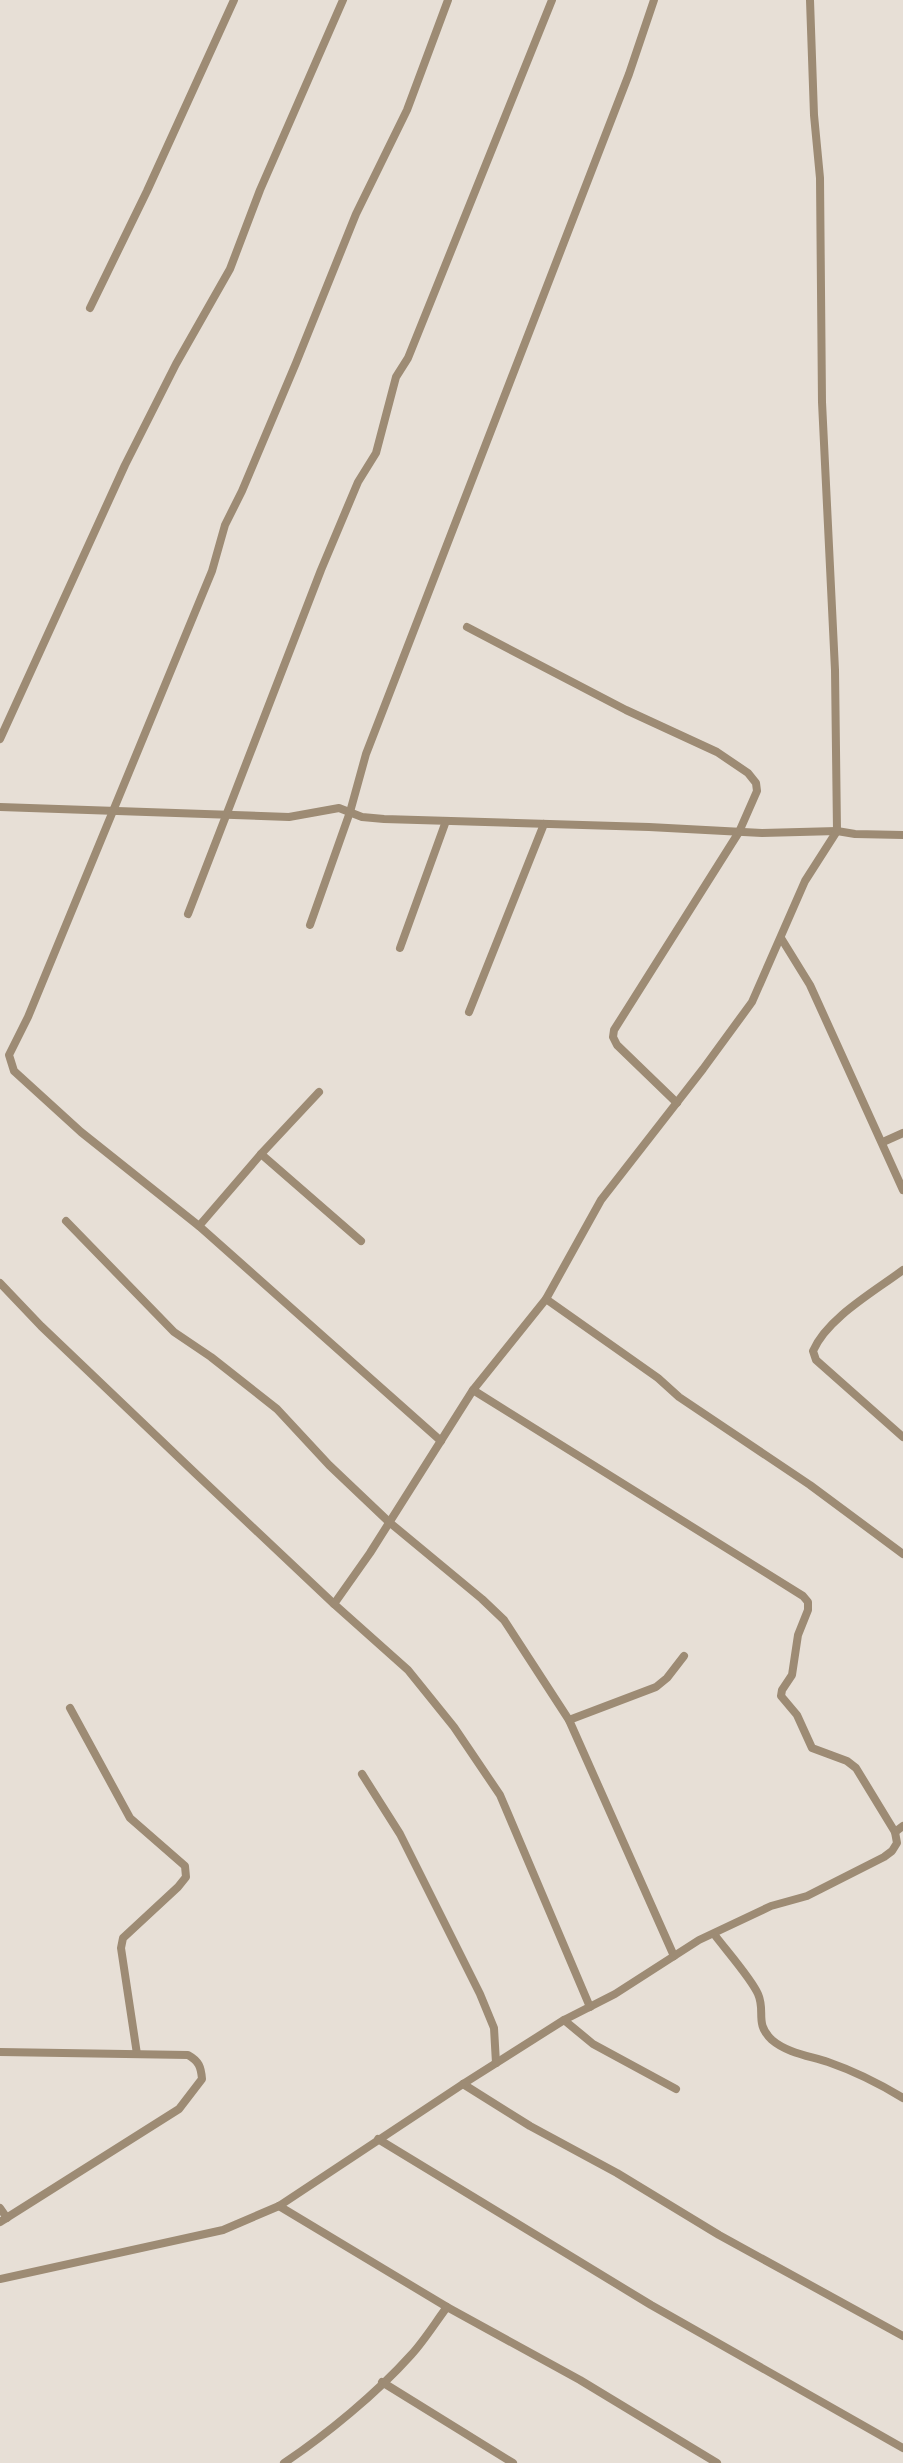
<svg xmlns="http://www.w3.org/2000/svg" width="903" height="2463" viewBox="0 0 903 2463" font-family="Roboto,sans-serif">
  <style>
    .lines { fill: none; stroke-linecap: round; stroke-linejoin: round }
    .minor { stroke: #9d8b74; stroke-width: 8 }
  </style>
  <rect width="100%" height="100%" fill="#e7dfd6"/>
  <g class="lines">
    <g class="minor">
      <polyline points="90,308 147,191 234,0"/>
      <polyline points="467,627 626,710 717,752 748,773 756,783 757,791 739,832 614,1030 613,1037 617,1045 677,1103"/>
      <polyline points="0,739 125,465 176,364 230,269 260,190 343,0"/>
      <polyline points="0,807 289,817 339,808 362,817 384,819 649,827 762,833 837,831 855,834 903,835"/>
      <polyline points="188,914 321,570 358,482 376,453 396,377 408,358 552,0"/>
      <polyline points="310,925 350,812 366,754 629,74 654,0"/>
      <polyline points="781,938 810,985 903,1190"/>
      <polyline points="400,948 446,821"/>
      <polyline points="469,1012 544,824"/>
      <polyline points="883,1142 903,1133"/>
      <polyline points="261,1154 361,1241"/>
      <polyline points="66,1221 174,1332 211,1357 277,1409 329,1465 389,1522 482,1599 504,1620 569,1720 674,1956"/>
      <polyline points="199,1226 261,1154 319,1092"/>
      <path d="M903 1270C875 1291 827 1318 813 1351L816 1360 903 1437"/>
      <polyline points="0,1283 41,1326 194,1472 334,1604 408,1670 454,1727 500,1795 590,2007"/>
      <polyline points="546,1299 658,1378 679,1397 810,1485 903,1554"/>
      <polyline points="441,1441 199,1226 81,1132 14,1071 9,1055 28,1017 212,571 225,525 242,491 296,363 356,214 407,110 448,0"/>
      <polyline points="334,1604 370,1553 473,1390 546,1299 601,1200 703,1069 752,1002 805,881 837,831 835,670 822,402 820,178 814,115 810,0"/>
      <polyline points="70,1708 130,1818 185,1866 186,1877 178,1887 123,1938 121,1948 137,2054"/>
      <polyline points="569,1720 656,1687 667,1678 684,1656"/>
      <polyline points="362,1774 400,1834 480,1994 494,2028 496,2063"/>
      <polyline points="895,1832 903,1826"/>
      <path d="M714 1934C725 1949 751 1978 758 1994 766 2012 754 2023 772 2040 787 2053 810 2056 828 2062 854 2071 880 2084 903 2098"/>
      <polyline points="564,2020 593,2044 676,2089"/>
      <path d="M0 2052 188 2055C199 2061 201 2067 202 2079L179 2109 0 2222"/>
      <polyline points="463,2084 530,2126 617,2173 719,2235 903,2336"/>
      <polyline points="378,2139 651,2305 903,2448"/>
      <polyline points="279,2206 447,2307 580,2380 717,2463"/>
      <polyline points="0,2208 7,2218"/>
      <polyline points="0,2279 223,2230 279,2206 463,2084 564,2020 615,1994 699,1940 771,1906 807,1896 884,1857 892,1851 897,1843 895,1832 856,1768 847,1761 812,1748 797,1715 781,1696 782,1690 792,1675 798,1635 808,1610 808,1602 803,1596 473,1390"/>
      <polyline points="382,2382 513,2463"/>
      <path d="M284 2463C326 2435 377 2393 411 2355 424 2341 435 2323 447 2307"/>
    </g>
  </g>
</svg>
